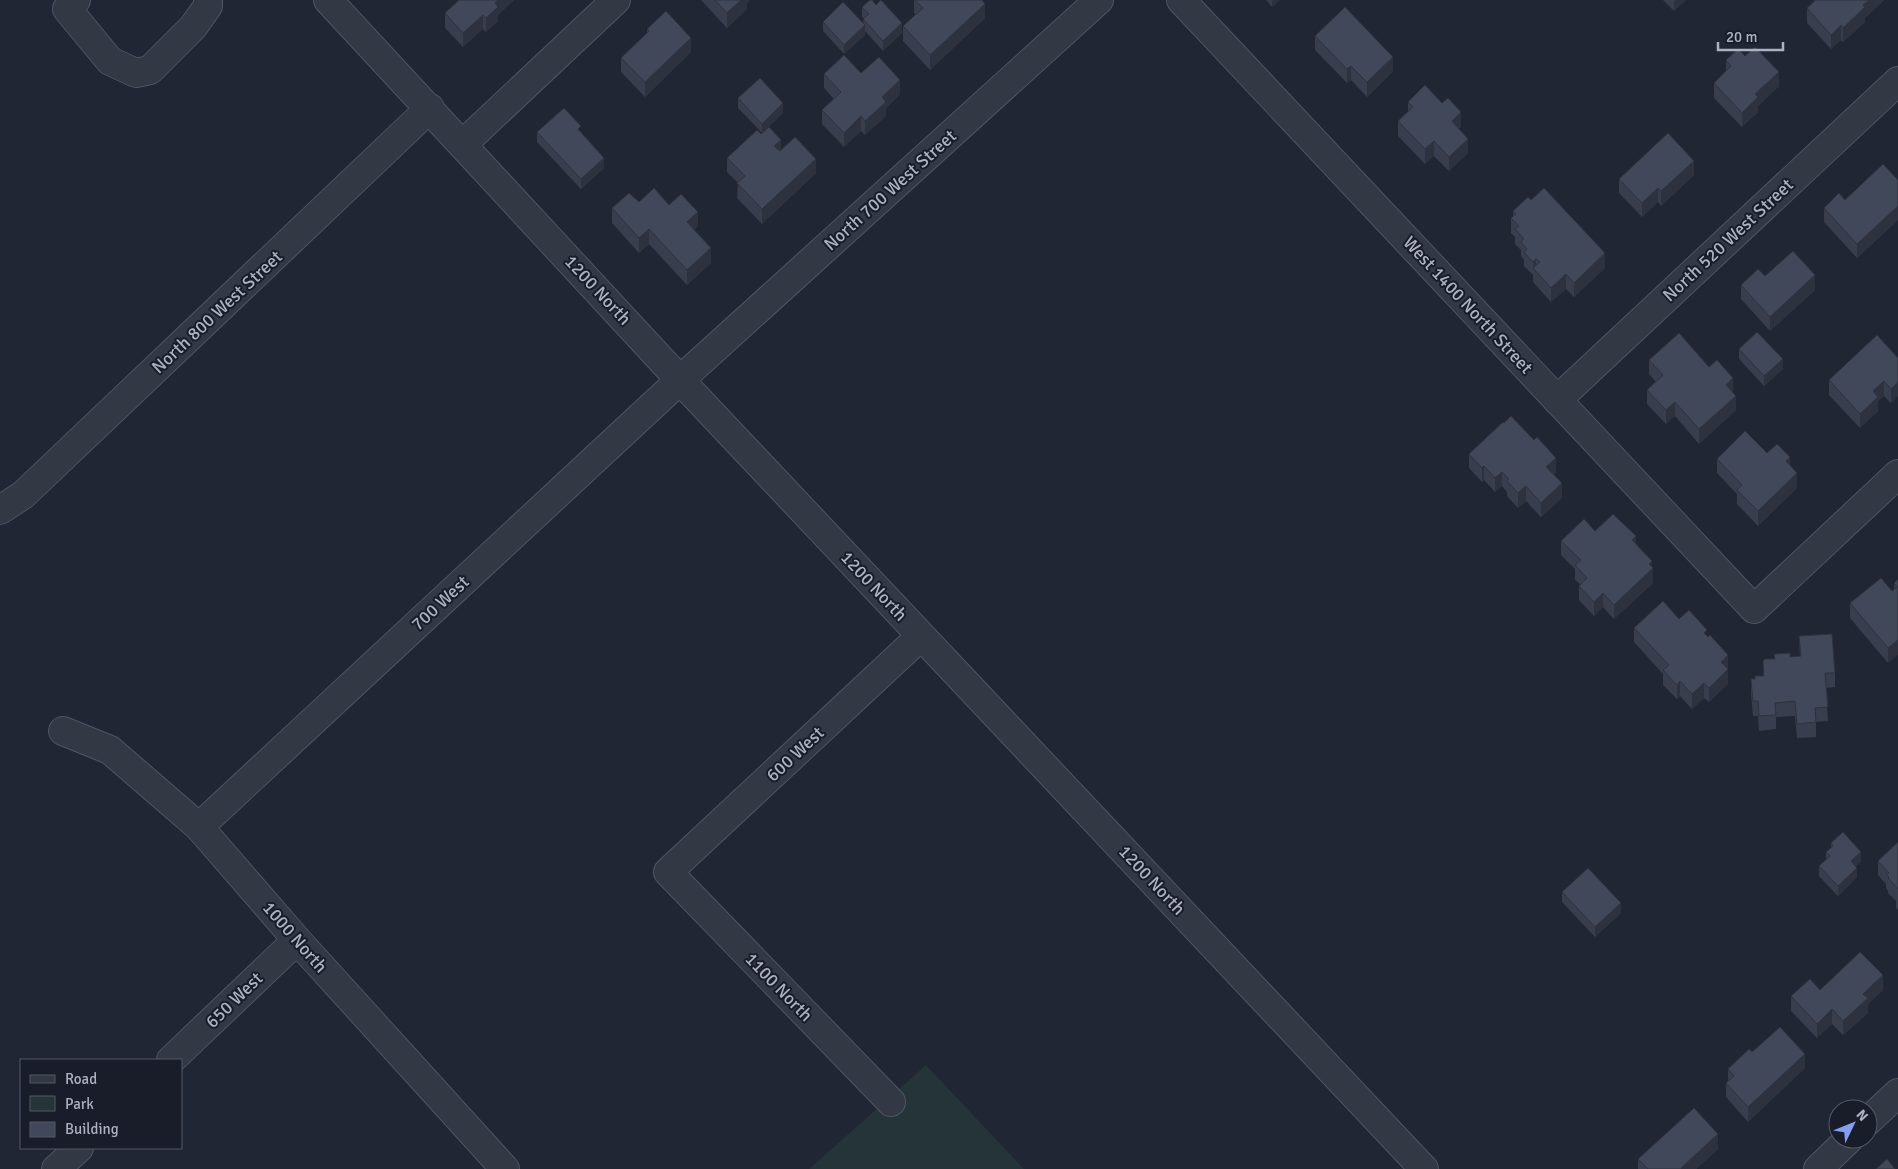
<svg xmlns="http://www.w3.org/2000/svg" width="1898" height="1169" viewBox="0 0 1898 1169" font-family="Signika,sans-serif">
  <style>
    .green { fill: #253438 }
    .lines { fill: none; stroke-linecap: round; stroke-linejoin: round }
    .minor-casing { stroke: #515563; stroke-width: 30 }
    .minor { stroke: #333845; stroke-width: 28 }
    .wall { fill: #383e4d }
    .shaded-wall { fill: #2e323e }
    .building { fill: #414859; stroke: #2e323e }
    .labels { text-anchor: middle; stroke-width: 4; stroke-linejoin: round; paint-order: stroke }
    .street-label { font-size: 18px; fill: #adb2c2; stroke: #191d29 }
  </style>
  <rect width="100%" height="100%" fill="#202634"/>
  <polygon class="green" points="926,1065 1024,1169 809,1169"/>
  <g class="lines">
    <g class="minor-casing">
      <g id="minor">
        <polyline points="76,0 67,9 110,61 136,73 150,70 193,27 208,6 208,0"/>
        <polyline points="328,0 680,380 1424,1169"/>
        <polyline points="1181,0 1754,609 1898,474"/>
        <polyline points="463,144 616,0"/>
        <polyline points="1557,400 1898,81"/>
        <polyline points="0,510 23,495 430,108"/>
        <polyline points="63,731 110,750 199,827 297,940 505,1169"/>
        <polyline points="199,827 680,380 1099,0"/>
        <polyline points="171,1060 297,940"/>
        <polyline points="891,1102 668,872 921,636"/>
        <polyline points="1868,1121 1898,1093"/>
        <polyline points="56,1169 79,1148"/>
        <polyline points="1818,1169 1849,1139"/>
      </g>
    </g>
    <use href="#minor" class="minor"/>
  </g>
  <g class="wall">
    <polygon points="514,0 498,15 498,21 486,32 483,29 463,47 445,28 445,13"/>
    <polygon points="701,0 750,0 747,3 747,9 727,28"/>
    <polygon points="914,0 982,0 985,18 930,70 903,41 903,26 916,15 914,13"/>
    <polygon points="1266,0 1280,0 1272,7"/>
    <polygon points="1663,0 1686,0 1674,11"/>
    <polygon points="1814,0 1884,0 1865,18 1865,22 1843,42 1841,40 1831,49 1807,23 1807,8 1814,2"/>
    <polygon points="862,7 902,33 883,51 865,31 865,35 844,54 823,31 823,22 863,23 864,18 862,17"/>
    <polygon points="647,29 691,52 645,97 621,72 621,58 647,33"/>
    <polygon points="1315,36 1393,71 1367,97 1351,80 1347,83 1315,50"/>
    <polygon points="1745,56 1779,86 1758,106 1758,112 1742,127 1714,98 1714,83 1726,71 1726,60"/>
    <polygon points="861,73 900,94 886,108 886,116 865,135 861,131 844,147 822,124 822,110 834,99 824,88 824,74"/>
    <polygon points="738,98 783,113 762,133 738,108"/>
    <polygon points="1408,102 1442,103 1461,126 1459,129 1468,153 1449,171 1434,156 1425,164 1398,136 1398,121 1408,112"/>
    <polygon points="537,132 604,168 581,189 537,142"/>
    <polygon points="761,134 781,150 816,173 762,224 737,198 738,183 727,172 727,158"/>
    <polygon points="1694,175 1661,206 1658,202 1642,217 1619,193 1619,179"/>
    <polygon points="1898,180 1898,220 1857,258 1824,222 1824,208"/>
    <polygon points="639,202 669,205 698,226 694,230 711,263 687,285 649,244 639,253 612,223 612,208"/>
    <polygon points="1513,211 1605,268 1574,297 1566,289 1551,302 1533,282 1533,275 1524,266 1524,260 1521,256 1521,250 1515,244 1515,237 1511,233 1511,218 1513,217"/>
    <polygon points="1765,276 1815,290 1770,331 1741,299 1741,285"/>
    <polygon points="1739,349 1783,369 1764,386 1739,359"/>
    <polygon points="1898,358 1898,396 1891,403 1884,396 1878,401 1878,411 1860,428 1829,395 1829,380"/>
    <polygon points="1649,360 1733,392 1736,410 1699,444 1675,416 1666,424 1647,404 1647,390 1656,382 1649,374"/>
    <polygon points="1504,423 1556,472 1554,475 1562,498 1541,517 1526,501 1518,508 1507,496 1507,492 1502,486 1495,492 1484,480 1482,482 1469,468 1469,454"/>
    <polygon points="1767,453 1790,466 1797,488 1758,526 1737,504 1737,494 1717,473 1717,459"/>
    <polygon points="1595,531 1636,544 1652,567 1653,583 1614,619 1603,607 1594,616 1579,600 1579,586 1580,584 1575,580 1575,569 1561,555 1561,541"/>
    <polygon points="1898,579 1888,663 1850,618 1850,603 1892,591 1894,590 1894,583"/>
    <polygon points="1679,619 1707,636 1728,655 1728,684 1709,702 1704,698 1692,709 1680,696 1677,699 1663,685 1663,674 1634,642 1634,628"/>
    <polygon points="1799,636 1835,673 1835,687 1826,688 1828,721 1816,722 1816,737 1797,738 1795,716 1776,717 1776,729 1759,731 1758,716 1753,716 1751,694 1751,679 1755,679 1763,676 1763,661 1800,656"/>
    <polygon points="1898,842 1898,910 1896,908 1896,901 1888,893 1888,891 1886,888 1886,884 1878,875 1878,861"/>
    <polygon points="1831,843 1861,862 1856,866 1857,877 1838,896 1819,876 1819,866 1826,860 1826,852 1831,848"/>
    <polygon points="1562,892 1621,913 1595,937 1562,902"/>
    <polygon points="1820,990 1883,990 1868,1004 1868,1013 1843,1035 1832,1024 1817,1038 1791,1011 1791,996"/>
    <polygon points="1752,1052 1805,1068 1748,1122 1726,1097 1726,1083 1728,1082 1728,1069"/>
    <polygon points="1718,1149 1696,1169 1638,1169 1638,1159"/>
  </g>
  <g class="shaded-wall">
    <polygon points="499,0 514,0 498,15 498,21 486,32 486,18 495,3"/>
    <polygon points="741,0 750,0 747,3 747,9 727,28 727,13"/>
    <polygon points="1272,0 1280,0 1272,7"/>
    <polygon points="1676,0 1686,0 1674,11 1674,2"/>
    <polygon points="1869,0 1884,0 1865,18 1865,22 1843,42 1843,28"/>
    <polygon points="985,4 985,18 930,70 930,55"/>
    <polygon points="483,15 483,29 463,47 463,33"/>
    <polygon points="902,23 902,33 883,51 883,41"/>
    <polygon points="865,25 865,35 844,54 844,45"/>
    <polygon points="1841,25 1841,40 1831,49 1831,35"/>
    <polygon points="691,38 691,52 645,97 645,82"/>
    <polygon points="1393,57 1393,71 1367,97 1367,82"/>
    <polygon points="1351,66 1351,80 1347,83 1347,69"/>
    <polygon points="1779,72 1779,86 1758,106 1758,112 1742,127 1742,113 1755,94"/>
    <polygon points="900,80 900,94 886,108 886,116 865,135 865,121 882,97"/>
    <polygon points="783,103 783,113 762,133 762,124"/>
    <polygon points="1461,112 1461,126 1452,135 1452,121"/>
    <polygon points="861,116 861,131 844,147 844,133"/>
    <polygon points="1468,139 1468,153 1449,171 1449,157"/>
    <polygon points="781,140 781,154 774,146"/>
    <polygon points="1434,141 1434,156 1425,164 1425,149"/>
    <polygon points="604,158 604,168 581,189 581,179"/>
    <polygon points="816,159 816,173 762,224 762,209"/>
    <polygon points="1694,161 1694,175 1661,206 1661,191"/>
    <polygon points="1658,188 1658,202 1642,217 1642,203"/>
    <polygon points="1898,206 1898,220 1857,258 1857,244"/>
    <polygon points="698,212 698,226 687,236 687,222"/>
    <polygon points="649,229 649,244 639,253 639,238"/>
    <polygon points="711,248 711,263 687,285 687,270"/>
    <polygon points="1605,253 1605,268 1574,297 1574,283"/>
    <polygon points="1536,259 1536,272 1533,268 1533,262"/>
    <polygon points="1566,274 1566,289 1551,302 1551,288"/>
    <polygon points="1815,275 1815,290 1770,331 1770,317"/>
    <polygon points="1783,359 1783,369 1764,386 1764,376"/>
    <polygon points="1733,378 1733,392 1726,399 1726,385"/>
    <polygon points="1884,381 1884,396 1878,401 1878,411 1860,428 1860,414 1873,391"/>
    <polygon points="1898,382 1898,396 1891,403 1891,389"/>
    <polygon points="1736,396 1736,410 1699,444 1699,429"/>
    <polygon points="1675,402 1675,416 1666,424 1666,410"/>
    <polygon points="1790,457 1790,472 1786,461"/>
    <polygon points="1556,458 1556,472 1546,482 1546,467"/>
    <polygon points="1484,466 1484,480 1482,482 1482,468"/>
    <polygon points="1502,472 1502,486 1495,492 1495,478"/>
    <polygon points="1797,473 1797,488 1758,526 1758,511"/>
    <polygon points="1562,483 1562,498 1541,517 1541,503"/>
    <polygon points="1526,486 1526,501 1518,508 1518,493"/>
    <polygon points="1636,536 1636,550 1632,540"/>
    <polygon points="1652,561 1652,569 1653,568 1653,583 1614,619 1614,605"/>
    <polygon points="1603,593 1603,607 1594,616 1594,602"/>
    <polygon points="1898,640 1898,655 1888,663 1888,648"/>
    <polygon points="1728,655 1728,669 1721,662"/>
    <polygon points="1728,669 1728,684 1709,702 1709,688"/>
    <polygon points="1680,681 1680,696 1677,699 1677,685"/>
    <polygon points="1704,683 1704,698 1692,709 1692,694"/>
    <polygon points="1861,852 1861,862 1851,871 1851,861"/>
    <polygon points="1857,868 1857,877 1838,896 1838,886"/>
    <polygon points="1621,903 1621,913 1595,937 1595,927"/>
    <polygon points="1883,975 1883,990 1868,1004 1868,1013 1843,1035 1843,1021 1863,994"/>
    <polygon points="1832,1009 1832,1024 1817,1038 1817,1024"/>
    <polygon points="1805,1054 1805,1068 1748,1122 1748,1107"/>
    <polygon points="1718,1134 1718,1149 1696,1169 1681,1169 1681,1168"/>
  </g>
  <g class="building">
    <polygon points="459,0 499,0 495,3 498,7 486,18 483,15 463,33 445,13"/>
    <polygon points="715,0 741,0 727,13"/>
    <polygon points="870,0 872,0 876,5 881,0 902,23 883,41 863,19 869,14 862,7"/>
    <polygon points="915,0 982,0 985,4 930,55 903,26 923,8"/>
    <polygon points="1816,0 1869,0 1863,5 1865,7 1843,28 1841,25 1831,35 1807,8"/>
    <polygon points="843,2 865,25 844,45 823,22"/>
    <polygon points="1345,7 1393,57 1367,82 1351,66 1347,69 1315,36"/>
    <polygon points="666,11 691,38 645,82 621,58 649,31 647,29"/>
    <polygon points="1755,47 1779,72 1755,94 1758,97 1742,113 1714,83 1731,66 1726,60 1738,49 1745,56"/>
    <polygon points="844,55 861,73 879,57 900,80 882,97 886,102 865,121 861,116 844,133 822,110 841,92 824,74"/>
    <polygon points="760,78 783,103 762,124 738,98"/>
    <polygon points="1425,85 1442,103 1448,98 1461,112 1452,121 1468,139 1449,157 1434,141 1425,149 1398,121 1413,107 1408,102"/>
    <polygon points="564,108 581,126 578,129 604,158 581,179 537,132"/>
    <polygon points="769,127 781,140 774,146 780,151 795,137 816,159 762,209 737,183 745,176 727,158 757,130 761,134"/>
    <polygon points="1668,133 1694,161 1661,191 1658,188 1642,203 1619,179"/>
    <polygon points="1883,164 1898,180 1898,206 1857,244 1824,208 1839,193 1845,200"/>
    <polygon points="654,188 669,205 681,194 698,212 687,222 711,248 687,270 649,229 639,238 612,208 629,193 639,202"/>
    <polygon points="1544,188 1605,253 1574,283 1566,274 1551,288 1533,268 1540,262 1536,259 1533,262 1524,252 1527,249 1521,242 1524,239 1515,229 1519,226 1511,218 1516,214 1513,211 1528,197 1531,200"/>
    <polygon points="1793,251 1815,275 1770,317 1741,285 1758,269 1765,276"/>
    <polygon points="1757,332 1783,359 1764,376 1739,349"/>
    <polygon points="1679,333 1709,367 1717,360 1733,378 1726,385 1736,396 1699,429 1675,402 1666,410 1647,390 1663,375 1649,360"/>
    <polygon points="1877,335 1898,358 1898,382 1891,389 1884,381 1873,391 1878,397 1860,414 1829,380"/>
    <polygon points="1511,416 1534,440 1537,437 1556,458 1546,467 1562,483 1541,503 1526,486 1518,493 1507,481 1509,479 1502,472 1495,478 1484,466 1482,468 1469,454 1503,422 1504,423"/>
    <polygon points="1745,431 1767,453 1777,444 1790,457 1786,461 1797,473 1758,511 1737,490 1742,485 1717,459"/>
    <polygon points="1613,514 1636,536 1632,540 1652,561 1649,564 1653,568 1614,605 1603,593 1594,602 1579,586 1587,578 1575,565 1581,560 1561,541 1584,519 1595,531"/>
    <polygon points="1881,578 1892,591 1897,587 1894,583 1898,579 1898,640 1888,648 1850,603"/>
    <polygon points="1663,601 1679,619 1689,610 1707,630 1704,633 1708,637 1710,635 1728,655 1721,662 1728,669 1709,688 1704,683 1692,694 1680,681 1677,685 1663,670 1669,665 1634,628"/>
    <polygon points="1832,634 1835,673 1825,673 1828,707 1815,708 1816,722 1797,724 1795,701 1775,703 1776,715 1759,716 1758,701 1753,701 1751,679 1755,679 1755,676 1764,676 1763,661 1765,659 1775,659 1774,654 1790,653 1790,657 1801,656 1799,636"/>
    <polygon points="1843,832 1861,852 1851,861 1857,868 1838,886 1819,866 1830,856 1826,852 1833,846 1831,843"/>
    <polygon points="1898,842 1898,889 1888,878 1889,877 1886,874 1889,873 1878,861"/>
    <polygon points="1588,868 1621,903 1595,927 1562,892"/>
    <polygon points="1860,952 1883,975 1863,994 1868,998 1843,1021 1832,1009 1817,1024 1791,996 1810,979 1820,990"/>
    <polygon points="1780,1027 1805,1054 1748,1107 1726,1083 1734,1076 1728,1069 1749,1049 1752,1052"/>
    <polygon points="1694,1108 1718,1134 1681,1168 1682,1169 1648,1169 1638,1159"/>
    <polygon points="1887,1159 1895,1169 1876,1169"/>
  </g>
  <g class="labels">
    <g class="street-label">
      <text transform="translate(890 190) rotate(-42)" y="6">North 700 West Street</text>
      <text transform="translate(1728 240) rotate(-43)" y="6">North 520 West Street</text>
      <text transform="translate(598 290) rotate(47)" y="6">1200 North</text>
      <text transform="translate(1468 305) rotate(47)" y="6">West 1400 North Street</text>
      <text transform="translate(217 312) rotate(-43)" y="6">North 800 West Street</text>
      <text transform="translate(874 586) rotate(47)" y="6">1200 North</text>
      <text transform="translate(440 603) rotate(-43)" y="6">700 West</text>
      <text transform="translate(795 754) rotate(-43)" y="6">600 West</text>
      <text transform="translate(1152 880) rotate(47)" y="6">1200 North</text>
      <text transform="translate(295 937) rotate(49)" y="6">1000 North</text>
      <text transform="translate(779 987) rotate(46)" y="6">1100 North</text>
      <text transform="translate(234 1000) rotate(-44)" y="6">650 West</text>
    </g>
  </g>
  <rect x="20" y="1059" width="162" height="90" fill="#191d29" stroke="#545966"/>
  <rect x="30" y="1075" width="25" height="8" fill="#333845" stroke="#545966"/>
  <text x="65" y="1084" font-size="15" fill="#adb2c2">Road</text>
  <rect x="30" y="1096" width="25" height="15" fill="#253438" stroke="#545966"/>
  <text x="65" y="1109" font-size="15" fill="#adb2c2">Park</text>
  <rect x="30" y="1122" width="25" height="15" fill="#414859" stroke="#545966"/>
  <text x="65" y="1134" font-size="15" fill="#adb2c2">Building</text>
  <g transform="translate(1853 1124) rotate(47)"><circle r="24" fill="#191d29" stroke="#545966"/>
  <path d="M0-4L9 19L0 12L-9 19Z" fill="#849ef0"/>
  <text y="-8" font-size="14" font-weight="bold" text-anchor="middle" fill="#adb2c2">N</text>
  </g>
  <path d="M1718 42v8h65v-8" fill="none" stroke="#adb2c2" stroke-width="2.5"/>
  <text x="1726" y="42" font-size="15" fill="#adb2c2" stroke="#191d29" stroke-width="4" paint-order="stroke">20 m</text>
</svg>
